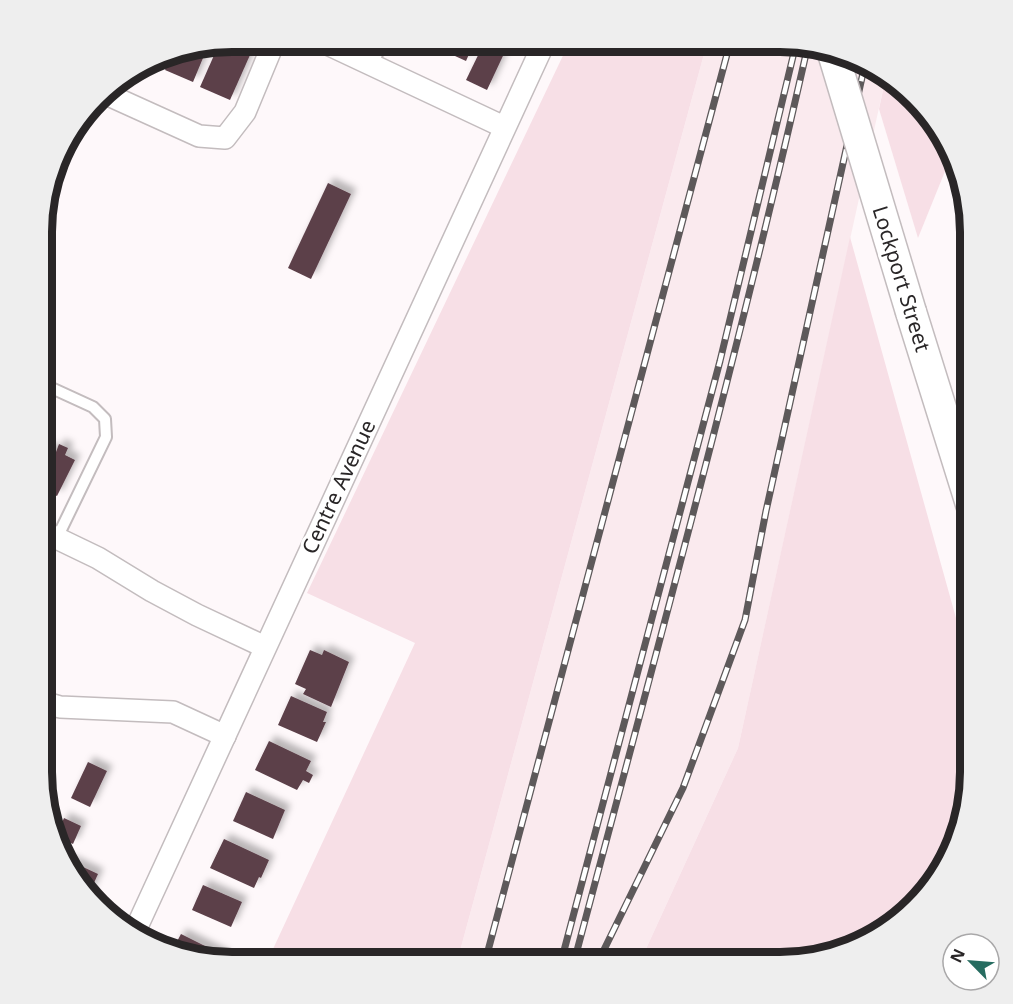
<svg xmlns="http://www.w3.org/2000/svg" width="1013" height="1004" viewBox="0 0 1013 1004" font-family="'Noto Sans',sans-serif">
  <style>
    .built { fill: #faeaee }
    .green { fill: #f7dfe6 }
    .building { fill: #5b3f48; filter: url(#shadow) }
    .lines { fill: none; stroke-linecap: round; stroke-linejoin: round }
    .lane-casing { stroke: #c3bcbe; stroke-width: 14 }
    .street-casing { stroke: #c3bcbe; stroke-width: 24 }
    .secondary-casing { stroke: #c3bcbe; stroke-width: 33 }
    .lane { stroke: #fff; stroke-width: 10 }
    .street { stroke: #fff; stroke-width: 21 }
    .secondary { stroke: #fff; stroke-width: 30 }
    .rail-casing { stroke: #5d595a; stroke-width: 7 }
    .rail { stroke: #fff; stroke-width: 4.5; stroke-dasharray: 14; stroke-linecap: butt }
    .secondary-bridge-casing { stroke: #c3bcbe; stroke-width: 33; stroke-linecap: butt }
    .secondary-bridge { stroke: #fff; stroke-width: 30 }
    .labels { text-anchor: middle; stroke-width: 6; stroke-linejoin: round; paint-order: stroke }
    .street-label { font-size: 21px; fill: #292627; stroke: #fff }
    .rim { fill: none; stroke: #292627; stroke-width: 8 }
  </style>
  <defs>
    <filter id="shadow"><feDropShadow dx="5.5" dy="-5.5" stdDeviation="3" flood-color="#0004"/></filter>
  </defs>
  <rect width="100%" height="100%" fill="#fef8fa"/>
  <polygon class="built" points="707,43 805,44 876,68 886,76 738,748 640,962 457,962"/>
  <g class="green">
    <polygon points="569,43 707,43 457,962 267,962 415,643 307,593"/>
    <polygon points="886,76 932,117 952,154 918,238 879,109"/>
    <polygon points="850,237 971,672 971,784 946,867 896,923 842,952 793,962 640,962 738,748"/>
  </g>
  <g class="building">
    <polygon points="224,43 250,55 230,100 200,87 219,44"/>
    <polygon points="426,43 444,43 440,50"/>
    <polygon points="448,43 474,43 466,61 444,51"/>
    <polygon points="484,43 509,43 487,90 466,80"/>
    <polygon points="208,46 193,82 165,70 173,52"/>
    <polygon points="328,183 351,194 311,279 288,268"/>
    <polygon points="59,444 68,448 65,455 75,460 57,496 44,490 44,452 47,447 56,452"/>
    <polygon points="310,650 322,655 324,650 349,662 331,707 303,694 306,689 295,684"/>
    <polygon points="291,696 327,712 323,722 326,722 317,742 278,725"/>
    <polygon points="269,741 311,761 306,771 313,775 309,783 303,780 297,790 255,770"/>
    <polygon points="88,762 107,771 90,807 71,798"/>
    <polygon points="246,792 285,810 273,839 233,821"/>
    <polygon points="64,818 81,826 73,844 56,836"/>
    <polygon points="224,839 269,860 261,878 259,877 254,888 210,868"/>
    <polygon points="66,859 98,874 89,894 81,887"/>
    <polygon points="203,885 242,902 231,927 192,910"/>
    <polygon points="181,934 225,956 222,962 173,949"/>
  </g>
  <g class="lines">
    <g class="lane-casing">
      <g id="lane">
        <polyline points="373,66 381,42"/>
        <polyline points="45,385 93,407 105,419 106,437 57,538"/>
      </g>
    </g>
    <g class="street-casing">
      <g id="street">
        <polyline points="323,42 504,127"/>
        <polyline points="104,93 199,136 225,138 245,112 274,42"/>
        <polyline points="44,532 98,558 152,591 197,615 265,647"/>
        <polyline points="43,702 60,707 173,712 225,736"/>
        <polyline points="135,931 544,43"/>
      </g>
    </g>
    <g class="secondary-casing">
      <polyline id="secondary" points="911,312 971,504"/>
    </g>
    <use href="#lane" class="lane"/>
    <use href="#street" class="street"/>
    <use href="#secondary" class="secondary"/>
    <g class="rail-casing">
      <g id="rail">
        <polyline points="485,962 730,43"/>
        <polyline points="561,962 720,361 796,44"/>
        <path d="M574 962C655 657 739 352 808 45"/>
        <polyline points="598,962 683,788 745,620 766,511 865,64"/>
      </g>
    </g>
    <use href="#rail" class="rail"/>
    <g class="secondary-bridge-casing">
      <polyline id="secondary-bridge" points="833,53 911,312"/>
    </g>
    <use href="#secondary-bridge" class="secondary-bridge"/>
  </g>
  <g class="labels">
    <g class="street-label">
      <text transform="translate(901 279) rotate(73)" y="7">Lockport Street</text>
      <text transform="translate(339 487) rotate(-65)" y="7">Centre Avenue</text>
    </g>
  </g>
  <path d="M0 0H1013V1004H0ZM232 52H780A180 180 0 0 1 960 232V772A180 180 0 0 1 780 952H232A180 180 0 0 1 52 772V232A180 180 0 0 1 232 52Z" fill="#eee" fill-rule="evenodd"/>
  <path class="rim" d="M232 52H780A180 180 0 0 1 960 232V772A180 180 0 0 1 780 952H232A180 180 0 0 1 52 772V232A180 180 0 0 1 232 52Z"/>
  <g transform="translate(971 962) rotate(295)"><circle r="28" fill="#ffffff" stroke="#a9a8a9" stroke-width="1.5"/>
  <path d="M0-4.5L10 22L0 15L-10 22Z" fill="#266c60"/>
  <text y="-9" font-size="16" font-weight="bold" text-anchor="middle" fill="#292627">N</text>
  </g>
</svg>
